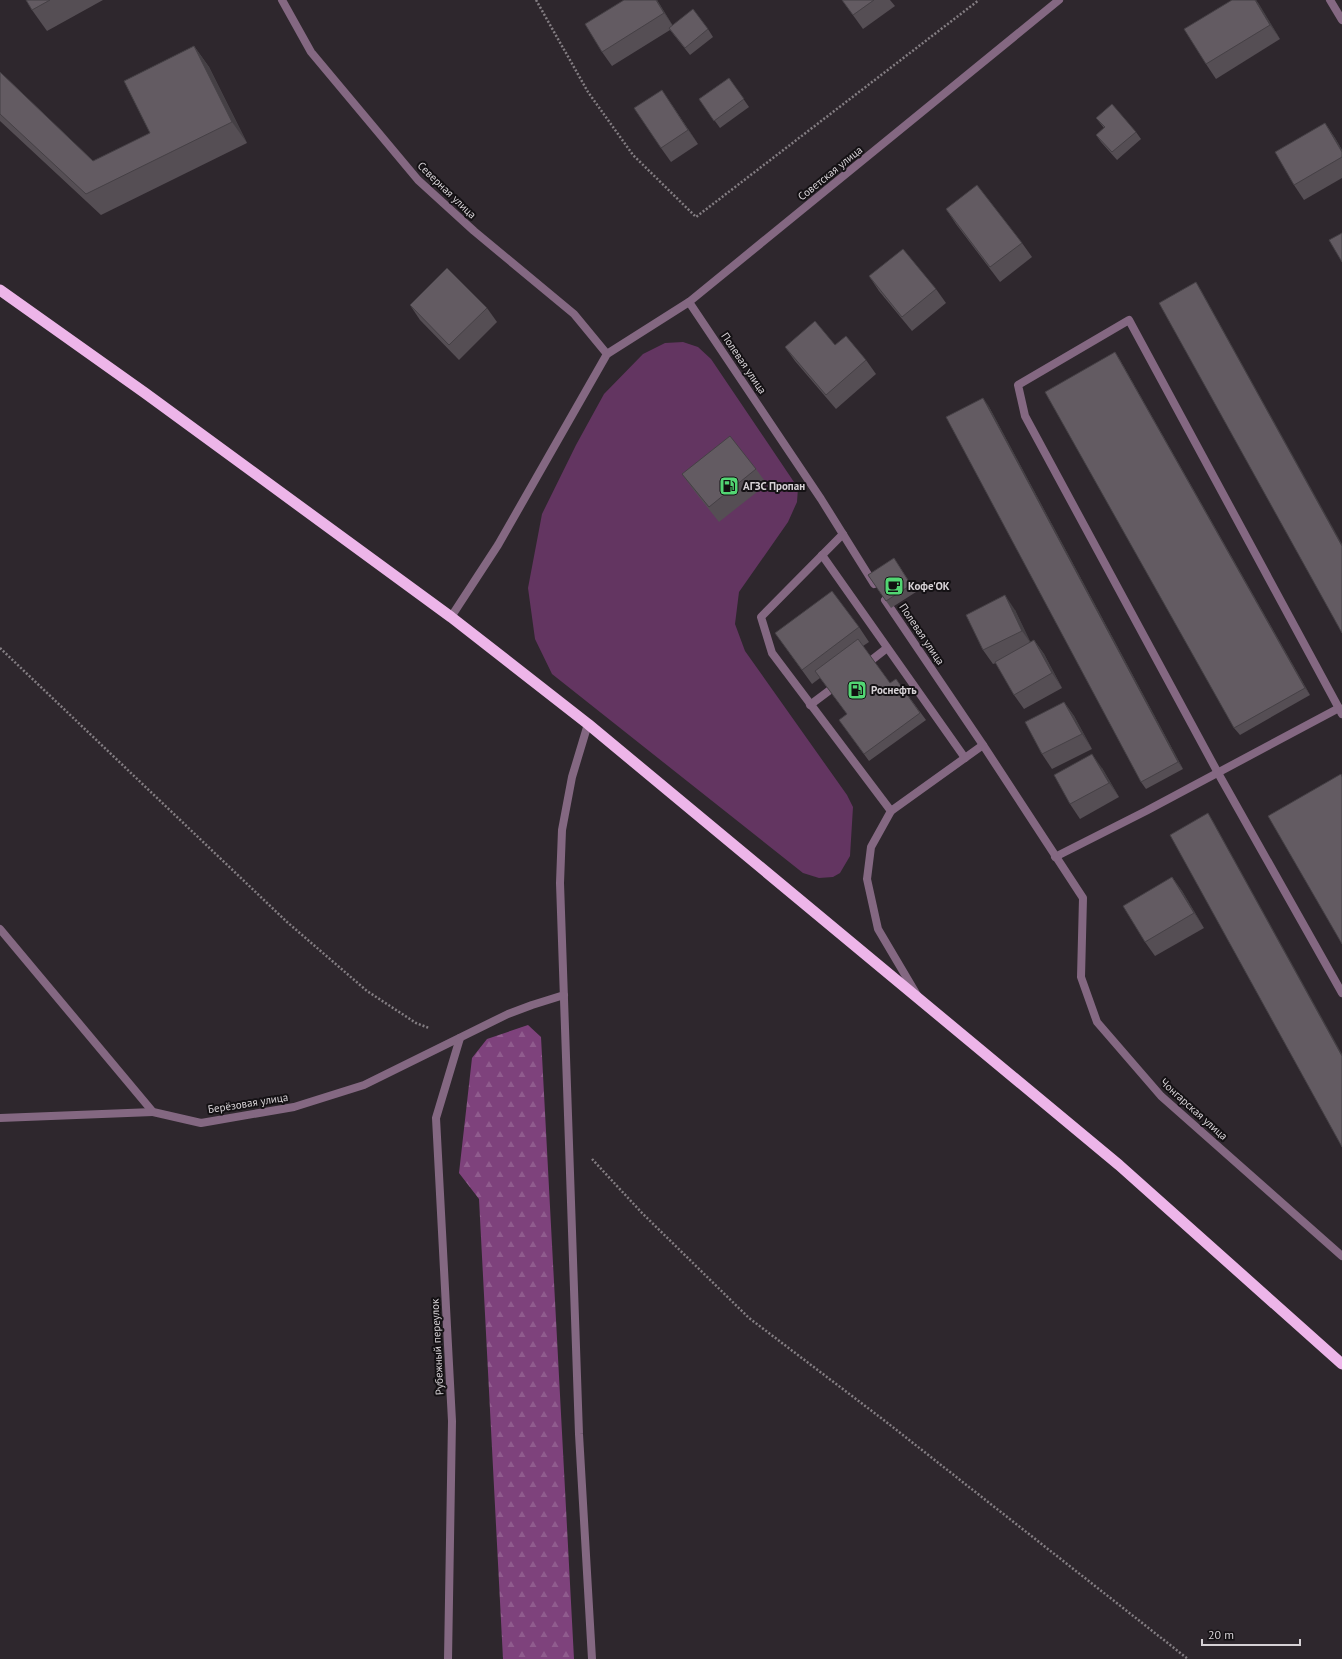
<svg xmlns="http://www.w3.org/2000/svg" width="1342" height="1659" viewBox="0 0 1342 1659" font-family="'PT Sans',sans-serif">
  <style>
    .green { fill: #633561 }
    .forest { fill: url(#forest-firs) }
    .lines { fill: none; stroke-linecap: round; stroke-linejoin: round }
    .path { stroke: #847e83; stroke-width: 2.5; stroke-dasharray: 2 2; stroke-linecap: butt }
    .service { stroke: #846882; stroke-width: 8 }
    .minor { stroke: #846882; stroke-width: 8 }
    .tertiary { stroke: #846882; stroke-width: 8 }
    .trunk { stroke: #edb5e9; stroke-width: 11 }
    .wall { fill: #554e54 }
    .shaded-wall { fill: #454045 }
    .building { fill: #635b62; stroke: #454045 }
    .labels { text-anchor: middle; stroke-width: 4; stroke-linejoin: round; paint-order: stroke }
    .street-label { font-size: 11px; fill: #d7d2d6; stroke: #141114 }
    .poi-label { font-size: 11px; font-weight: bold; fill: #d7d2d6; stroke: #141114; text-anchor: start }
  </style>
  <defs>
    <pattern id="forest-firs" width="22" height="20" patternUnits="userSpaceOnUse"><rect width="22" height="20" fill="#7e427c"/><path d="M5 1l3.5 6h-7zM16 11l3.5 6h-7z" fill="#905c8e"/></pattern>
  </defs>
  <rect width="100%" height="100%" fill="#2e272d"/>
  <polygon class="green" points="683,342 698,347 711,359 798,488 797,502 788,522 739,592 735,624 745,651 847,795 853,807 850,856 840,873 833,877 819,878 803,873 552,674 535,639 528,588 542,514 576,445 604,394 643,354 665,343"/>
  <polygon class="forest" points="528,1025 541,1037 574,1659 503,1659 479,1199 459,1173 472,1058 487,1039"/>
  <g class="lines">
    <g class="path">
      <polyline points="536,0 588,92 633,155 696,217 979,0"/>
      <polyline points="0,648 287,922 367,991 416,1023 429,1028"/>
      <polyline points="592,1159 642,1213 749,1318 885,1421 1188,1659"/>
    </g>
    <g class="service">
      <polyline points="843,534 761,617 772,653 891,811"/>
      <polyline points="822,555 965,758"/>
      <polyline points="864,666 887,648"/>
      <polyline points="810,705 838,684"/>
      <polyline points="1342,714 1129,320 1018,385 1025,416 1218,773 1342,993"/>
      <polyline points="1055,857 1146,811 1339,708"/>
      <polyline points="917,995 878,929 867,879 871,847 891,811 983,745"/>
    </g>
    <g class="minor">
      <polyline points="1330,0 1342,20"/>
      <polyline points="689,302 821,499 874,584"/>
      <polyline points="885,600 983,745 1083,898 1081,977 1097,1022 1161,1096 1342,1256"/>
      <polyline points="588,724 572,777 562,830 560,883 579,1434 592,1659"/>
      <polyline points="0,929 153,1112 201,1123 294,1107 364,1085 508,1014 532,1005 564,995"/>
      <polyline points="0,1118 153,1112"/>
      <polyline points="448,1659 452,1421 436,1118 460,1038"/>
    </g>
    <g class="tertiary">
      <polyline points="282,0 311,52 418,180 474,231 574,314 607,354"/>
      <polyline points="451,617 498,545 607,354 689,302 1059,0"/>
    </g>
    <polyline class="trunk" points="0,290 145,393 451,617 588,724 1119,1165 1342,1364"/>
  </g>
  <g class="wall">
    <polygon points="26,0 103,0 47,31 32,10"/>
    <polygon points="657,0 673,26 708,29 713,37 690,55 670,30 612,66 602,52"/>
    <polygon points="842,0 890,0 895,6 863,29"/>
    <polygon points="1232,0 1256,0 1280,39 1216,79 1206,64"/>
    <polygon points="194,46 209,67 247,143 101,215 0,121 0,72 93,161 150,133"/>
    <polygon points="729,78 749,107 720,128 699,99"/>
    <polygon points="672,105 698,144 671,162 661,148"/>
    <polygon points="1096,118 1136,132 1141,139 1117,160 1101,142 1096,135 1104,128"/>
    <polygon points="1325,123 1335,138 1342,150 1342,178 1304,200 1294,185"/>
    <polygon points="946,209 1022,243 1032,257 1000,282 956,224"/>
    <polygon points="869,276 936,289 946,303 912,331 879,291"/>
    <polygon points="410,305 487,308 497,322 459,360 420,320"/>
    <polygon points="835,345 866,360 876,374 836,409 795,361 785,347"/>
    <polygon points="1115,352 1120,360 1310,695 1240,735 1234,728"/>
    <polygon points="988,405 1183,769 1146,789 1141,782"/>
    <polygon points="756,469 767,484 719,522 692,488 682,474"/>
    <polygon points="894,558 916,592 891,608 868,575"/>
    <polygon points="1015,610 1030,642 1034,640 1044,654 1062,688 1024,709 1014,695 996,663 993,664 983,650"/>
    <polygon points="859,627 869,642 863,646 890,683 896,679 926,720 869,761 839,720 847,714 820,678 812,684 775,633"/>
    <polygon points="1064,702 1074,716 1092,749 1052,769 1042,754"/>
    <polygon points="1102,768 1119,797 1080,819 1070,804"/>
    <polygon points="1172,877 1182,891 1204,928 1155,956 1145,942"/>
  </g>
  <g class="shaded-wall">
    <polygon points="656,0 657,0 674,28 664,13"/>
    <polygon points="1255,0 1256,0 1259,4 1280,39 1270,25"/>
    <polygon points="194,46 209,67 247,143 232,122"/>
    <polygon points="662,90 698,144 688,130"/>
    <polygon points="1325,123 1335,138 1342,150 1342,152"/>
    <polygon points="1196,282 1201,290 1342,544 1342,546"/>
    <polygon points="1115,352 1120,360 1310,695 1305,688"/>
    <polygon points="983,398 988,405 1183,769 1178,762"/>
    <polygon points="1005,595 1015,610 1032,645 1022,631"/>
    <polygon points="1034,640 1044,654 1062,688 1052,673"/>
    <polygon points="1064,702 1074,716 1092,749 1082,734"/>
    <polygon points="1092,754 1102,768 1119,797 1109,783"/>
    <polygon points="1208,813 1213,821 1342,1054 1342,1056"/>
    <polygon points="1172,877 1182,891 1204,928 1194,913"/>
  </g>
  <g class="building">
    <polygon points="26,0 50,0 32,10"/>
    <polygon points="624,0 656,0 664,13 602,52 585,24"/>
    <polygon points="842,0 874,0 853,15"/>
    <polygon points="1232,0 1255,0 1270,25 1206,64 1184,29"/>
    <polygon points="693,9 708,29 685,48 669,28"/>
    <polygon points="194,46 232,122 86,194 0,114 0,72 93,161 150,133 124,81"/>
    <polygon points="729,78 744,99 714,121 699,99"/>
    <polygon points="662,90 688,130 661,148 634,108"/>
    <polygon points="1112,104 1136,132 1112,152 1096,135 1105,127 1096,118"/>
    <polygon points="1325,123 1342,152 1342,157 1294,185 1275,152"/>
    <polygon points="977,185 1022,243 990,267 946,209"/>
    <polygon points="1342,233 1342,262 1329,240"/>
    <polygon points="903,249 936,289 902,317 869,276"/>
    <polygon points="447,268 487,308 449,345 410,305"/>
    <polygon points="1196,282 1342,546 1342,633 1159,303"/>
    <polygon points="815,321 835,345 846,336 866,360 826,395 785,347"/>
    <polygon points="1115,352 1305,688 1234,728 1045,392"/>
    <polygon points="983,398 1178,762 1141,782 946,417"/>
    <polygon points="730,436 756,469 709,507 682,474"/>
    <polygon points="894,558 911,585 886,601 868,575"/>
    <polygon points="832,591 859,627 802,670 775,633"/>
    <polygon points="1005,595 1022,631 983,650 966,615"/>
    <polygon points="858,639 890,683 896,679 920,713 864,754 839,720 847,714 815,671"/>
    <polygon points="1034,640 1052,673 1014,695 995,662"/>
    <polygon points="1064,702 1082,734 1042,754 1025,722"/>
    <polygon points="1092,754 1109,783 1070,804 1054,775"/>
    <polygon points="1341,774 1342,777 1342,944 1268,816"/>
    <polygon points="1208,813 1342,1056 1342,1147 1170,835"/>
    <polygon points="1172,877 1194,913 1145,942 1123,906"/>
  </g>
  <defs>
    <g id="fuel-square" transform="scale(1)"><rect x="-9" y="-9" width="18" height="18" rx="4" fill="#52d673" stroke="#141114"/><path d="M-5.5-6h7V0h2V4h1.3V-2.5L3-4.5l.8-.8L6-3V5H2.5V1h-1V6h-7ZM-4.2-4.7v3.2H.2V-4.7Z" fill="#111"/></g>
    <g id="cafe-square" transform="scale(1)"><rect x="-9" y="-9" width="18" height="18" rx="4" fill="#52d673" stroke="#141114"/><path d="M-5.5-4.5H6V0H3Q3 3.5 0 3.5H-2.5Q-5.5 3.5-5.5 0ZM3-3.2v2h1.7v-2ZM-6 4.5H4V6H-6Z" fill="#111"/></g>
  </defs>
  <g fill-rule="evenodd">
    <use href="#fuel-square" x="729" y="486"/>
    <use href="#cafe-square" x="894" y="586"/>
    <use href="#fuel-square" x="857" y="690"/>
  </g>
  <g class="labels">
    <g class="street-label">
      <text transform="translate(830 173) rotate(-39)" y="4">Советская улица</text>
      <text transform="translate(447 190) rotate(44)" y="4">Северная улица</text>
      <text transform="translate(744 363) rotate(56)" y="4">Полевая улица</text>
      <text transform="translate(922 634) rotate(56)" y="4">Полевая улица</text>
      <text transform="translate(248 1103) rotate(-9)" y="4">Берёзовая улица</text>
      <text transform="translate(1194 1109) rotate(42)" y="4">Чонгарская улица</text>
      <text transform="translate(437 1347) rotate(-93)" y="4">Рубежный переулок</text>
    </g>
    <g class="poi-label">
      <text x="743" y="490">АГЗС Пропан</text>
      <text x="908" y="590">Кофе'ОК</text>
      <text x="871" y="694">Роснефть</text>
    </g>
  </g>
  <path d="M1202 1639v6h98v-6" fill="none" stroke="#d7d2d6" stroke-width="2"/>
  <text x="1208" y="1639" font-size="12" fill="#d7d2d6" stroke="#141114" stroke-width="3" paint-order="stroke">20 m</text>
</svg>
